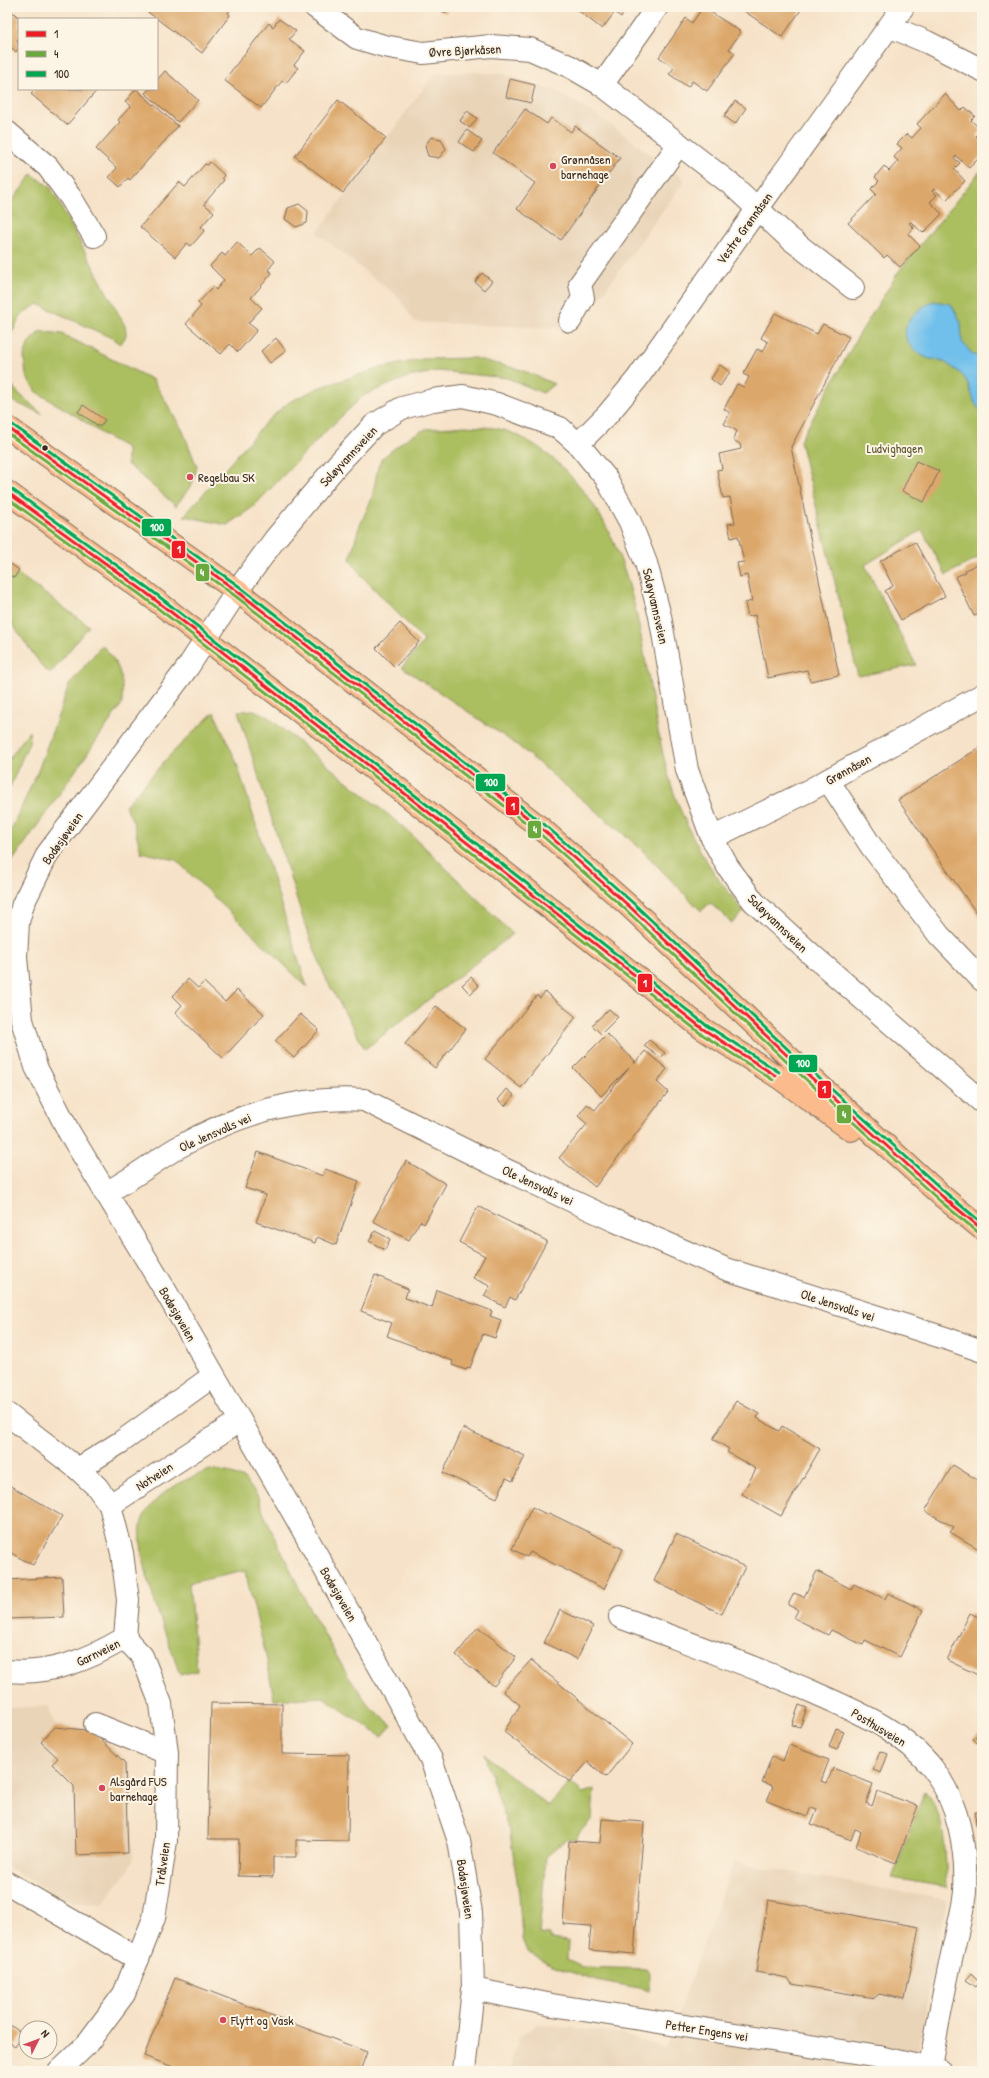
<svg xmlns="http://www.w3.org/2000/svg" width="989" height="2078" viewBox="0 0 989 2078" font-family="'Patrick Hand',sans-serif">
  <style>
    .built { fill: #e9d4b8 }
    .green { fill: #abbe61; stroke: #737440 }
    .water { fill: #70c0eb; stroke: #567584 }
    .building { fill: #dca76b }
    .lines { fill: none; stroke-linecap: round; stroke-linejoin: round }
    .minor-casing { stroke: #7c6a5a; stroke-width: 24 }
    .major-casing { stroke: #7c6a5a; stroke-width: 24 }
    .minor { stroke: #fff; stroke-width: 22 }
    .major { stroke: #fbbb8c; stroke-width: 22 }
    .bus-1-casing { stroke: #fcf5e5; stroke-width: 6 }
    .bus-2-casing { stroke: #fcf5e5; stroke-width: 6 }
    .bus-3-casing { stroke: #fcf5e5; stroke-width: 6 }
    .bus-1 { stroke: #ee1c25; stroke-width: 3 }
    .bus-2 { stroke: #69a93e; stroke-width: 3 }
    .bus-3 { stroke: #00a651; stroke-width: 3 }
    .poi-dot { fill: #d1495b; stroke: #fcf5e5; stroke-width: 1.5 }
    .bus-dot { fill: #3b2a1e; stroke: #fcf5e5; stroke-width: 1.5 }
    .labels { text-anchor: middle; stroke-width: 4; stroke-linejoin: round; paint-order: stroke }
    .street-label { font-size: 13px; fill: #3b2a1e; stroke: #fcf5e5 }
    .poi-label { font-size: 13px; fill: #3b2a1e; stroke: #fcf5e5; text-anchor: start }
    .park-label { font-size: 13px; fill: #5d5632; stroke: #fcf5e5 }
    .line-badge { stroke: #fcf5e5; stroke-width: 1.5 }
    .badge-label { font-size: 11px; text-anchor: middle; font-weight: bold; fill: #fff }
  </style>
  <rect width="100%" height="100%" fill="#fcf5e5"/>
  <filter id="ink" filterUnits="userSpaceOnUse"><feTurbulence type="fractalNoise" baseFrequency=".025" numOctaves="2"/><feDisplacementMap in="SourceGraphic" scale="8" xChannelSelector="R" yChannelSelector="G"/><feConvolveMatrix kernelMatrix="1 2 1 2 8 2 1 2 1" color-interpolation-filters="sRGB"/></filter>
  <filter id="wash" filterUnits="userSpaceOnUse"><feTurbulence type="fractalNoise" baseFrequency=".012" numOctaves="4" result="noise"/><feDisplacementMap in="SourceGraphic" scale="16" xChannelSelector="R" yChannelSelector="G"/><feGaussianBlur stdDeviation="0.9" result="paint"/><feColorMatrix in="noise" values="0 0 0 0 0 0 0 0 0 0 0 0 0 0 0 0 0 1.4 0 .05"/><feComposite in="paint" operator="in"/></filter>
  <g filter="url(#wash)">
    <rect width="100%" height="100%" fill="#f6e2c8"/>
    <g class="built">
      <polygon points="471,72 504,74 558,92 610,124 685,180 577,329 415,322 398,297 317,233 434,74"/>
      <polygon points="7,1706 10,1708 48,1706 55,1725 84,1728 88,1723 129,1762 133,1859 130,1868 102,1904 74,1903 55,1895 7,1866"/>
      <polygon points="734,1862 947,1900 913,2071 509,2071 519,2036 537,2024 623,2034 665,2048"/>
    </g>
    <g class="green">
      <polygon points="982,169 982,556 946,575 922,530 865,565 916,665 858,676 800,441 857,338 899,271"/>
      <path d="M32 174 51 188 125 326C127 335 126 339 119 344L116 340 38 304 23 313 7 341V208Z"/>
      <polygon points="40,331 62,334 153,380 183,431 197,467 192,484 176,506 127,464 127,448 105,436 78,417 36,392 26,376 24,356 29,342"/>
      <polygon points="474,358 522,370 554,384 543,393 507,378 438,371 409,377 364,395 324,433 253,507 227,525 184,516 267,421 289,402 318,388 377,369 422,359"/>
      <polygon points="7,375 15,390 42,414 7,399"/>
      <path d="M465 426C478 427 493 427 504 430 529 438 551 455 569 474 645 554 640 669 667 770 676 805 693 841 713 871 722 885 734 898 744 912L732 923 710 903 701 911 640 848 517 745 402 667 424 641 360 574 350 559 358 530 372 498 378 467 382 458 409 437 426 429Z"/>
      <polygon points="7,566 89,626 51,673 44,669 7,617"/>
      <path d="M102 645C121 666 123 675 122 704L7 869V833L12 828 38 771 69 685Z"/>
      <polygon points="254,710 268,717 407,830 513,934 365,1049 326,979 305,925 238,711"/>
      <polygon points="214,712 236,761 307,987 176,860 141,852 133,821 125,806 169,756"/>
      <polygon points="29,731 30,740 7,794 7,762"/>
      <path d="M210 1470 227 1472 244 1479 257 1495 267 1521 307 1604 344 1669 370 1707 392 1725 382 1737 323 1697 274 1700 267 1660 245 1571 189 1583 197 1671 180 1675C170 1644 128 1543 144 1516 157 1492 185 1479 210 1470Z"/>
      <polygon points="484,1754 548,1806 570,1782 583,1793 594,1789 592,1819 578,1834 577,1839 567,1839 546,1857 539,1934 549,1935 550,1939 568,1941 567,1960 582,1967 647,1969 650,1973 649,1990 596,1980 557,1968 527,1952 522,1939 519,1894 510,1834"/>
      <path d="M925 1791C947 1817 945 1854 947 1887L892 1878Z"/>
    </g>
    <path class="water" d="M933 301 951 304 961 322 962 342 973 355 982 356V412C970 401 973 389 964 377 961 373 944 361 940 360 935 359 929 360 925 357 891 338 906 315 933 301Z"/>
    <g id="blocks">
      <g class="building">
        <polygon points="145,7 232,7 228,13 230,15 202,53 144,9"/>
        <polygon points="436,7 449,7 445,13"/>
        <polygon points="574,7 629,7 621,17 615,12 602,29"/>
        <polygon points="703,7 741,32 729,49 735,53 707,91 692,81 688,87 669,74 674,68 659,57 686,18 692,23"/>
        <polygon points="747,7 803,7 782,37 744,11"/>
        <polygon points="10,10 21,19 19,19 19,38 17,40 19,48 16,52 11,47 7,53 7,14"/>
        <polygon points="279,19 296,31 289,39 305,51 294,65 298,68 286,83 282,81 261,108 224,80 269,23 273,27"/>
        <polygon points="165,71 198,100 178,122 145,93 149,89 157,89 157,80"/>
        <polygon points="510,79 535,85 531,103 506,97"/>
        <polygon points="36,89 98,89 67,125 31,94"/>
        <polygon points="136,89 178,126 130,180 128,178 120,187 109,177 117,168 96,149 120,122 118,120 131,106 125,102"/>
        <polygon points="945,94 961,111 965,107 975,116 971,120 981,130 976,136 982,142 982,155 969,168 956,156 954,158 960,163 954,169 965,181 946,200 934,189 932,191 937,195 930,202 942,214 923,233 911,222 909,223 914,228 908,234 920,246 900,267 887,255 884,258 848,223 876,194 871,189 879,181 875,177 884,166 889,171 898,161 894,157 902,148 897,144 907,134 912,138 921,128 917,124"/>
        <polygon points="338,100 386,138 343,193 295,156"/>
        <polygon points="735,101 746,108 735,124 724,116"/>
        <polygon points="525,109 547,124 551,118 571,132 575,126 620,158 561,240 517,209 535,183 493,153"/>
        <polygon points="467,111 477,118 470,128 460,121"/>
        <polygon points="467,130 482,141 474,152 459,142"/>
        <polygon points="431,137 441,139 446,149 439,158 428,156 425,146"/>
        <polygon points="210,162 224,175 222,178 224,180 204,204 214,212 201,227 205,230 191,246 187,243 175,257 140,227 179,182 185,187 205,164 208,165"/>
        <polygon points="299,204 308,211 307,223 296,227 285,219 288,208"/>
        <polygon points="237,242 252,256 260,248 275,261 268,270 272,273 251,298 262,308 248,323 257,330 238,352 230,344 221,354 186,324 201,306 198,303 213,287 216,290 224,280 210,266 222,253 225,256"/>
        <polygon points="482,273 492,281 484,290 475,282"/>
        <polygon points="775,313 817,334 823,324 849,337 791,447 839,675 810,681 807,670 768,678 755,615 748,617 745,603 752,601 747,575 740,577 737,563 744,562 738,536 731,538 728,524 735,523 730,497 723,498 717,470 722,469 719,454 741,449 740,444 733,440 737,431 724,424 730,413 724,409 737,384 744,387 749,377 743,374 757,349 763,352 768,342 761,338"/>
        <polygon points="276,338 286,351 270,363 261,351"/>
        <polygon points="720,365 730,372 720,386 711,379"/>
        <polygon points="83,405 105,420 100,427 78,412"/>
        <polygon points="916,461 939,471 924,502 902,491"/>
        <polygon points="915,542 945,596 901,620 885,591 893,586 880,561"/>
        <polygon points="7,561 19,570 14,578 7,573"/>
        <polygon points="982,562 982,613 974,616 955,577 966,572 965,570"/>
        <polygon points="400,623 419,642 395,667 376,648"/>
        <polygon points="982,746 982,921 898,800"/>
        <polygon points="471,977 479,986 470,994 462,985"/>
        <polygon points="188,979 198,988 204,982 225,1002 237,990 264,1014 223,1058 175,1013 182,1005 173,996"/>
        <polygon points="545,992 576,1017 521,1088 485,1059 537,995 540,998"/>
        <polygon points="436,1006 466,1029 435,1068 405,1044"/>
        <polygon points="609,1009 618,1017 601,1034 592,1025"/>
        <polygon points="300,1014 319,1030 294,1058 275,1041"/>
        <polygon points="607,1034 635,1061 634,1063 635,1063 645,1051 667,1069 657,1082 668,1092 595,1187 559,1158 587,1124 578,1116 587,1104 595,1110 629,1068 601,1096 573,1068"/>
        <polygon points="649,1040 665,1053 661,1058 644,1046"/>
        <polygon points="507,1089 514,1095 505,1106 498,1100"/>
        <polygon points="258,1152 323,1176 325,1169 359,1181 336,1245 317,1237 315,1243 256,1222 266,1195 245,1188"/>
        <polygon points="406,1161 446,1184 424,1224 420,1221 409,1240 373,1221"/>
        <polygon points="478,1206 547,1241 515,1300 510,1297 505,1307 484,1296 490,1286 473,1278 485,1256 459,1242"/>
        <polygon points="375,1231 390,1239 385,1250 369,1241"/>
        <polygon points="375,1275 408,1289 405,1298 432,1308 437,1290 492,1311 490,1316 501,1320 495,1338 483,1334 470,1368 468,1367 466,1370 452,1365 453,1361 387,1336 392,1323 361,1311"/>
        <polygon points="736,1401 759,1414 757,1418 779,1431 782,1426 820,1449 781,1516 742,1494 756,1469 727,1452 729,1449 713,1439"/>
        <polygon points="463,1428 525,1456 513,1481 506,1478 497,1498 443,1473"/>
        <polygon points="953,1465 982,1483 982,1551 950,1532 954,1527 925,1511"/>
        <polygon points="7,1484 62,1516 33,1565 7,1551 7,1544 12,1535 7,1533"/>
        <polygon points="532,1507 548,1515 549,1513 623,1549 604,1589 530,1552 527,1557 512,1549"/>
        <polygon points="676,1534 745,1567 722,1614 654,1581"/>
        <polygon points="817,1571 851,1589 854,1584 885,1599 888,1593 923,1610 900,1657 865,1640 863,1645 831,1630 828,1635 794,1618 798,1610 788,1605 794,1593 804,1597"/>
        <polygon points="62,1577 64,1617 7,1619 7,1580"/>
        <polygon points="560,1610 593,1626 577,1659 544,1643"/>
        <polygon points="970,1613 982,1619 982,1677 947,1660"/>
        <polygon points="478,1627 516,1657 494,1686 456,1655"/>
        <polygon points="531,1660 632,1744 606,1777 588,1762 570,1782 504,1732 520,1705 503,1691"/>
        <polygon points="211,1703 282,1704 282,1754 349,1755 348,1841 296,1840 296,1857 273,1857 273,1877 238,1876 239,1839 208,1839"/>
        <polygon points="799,1705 807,1708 800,1727 792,1725"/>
        <polygon points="55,1727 85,1730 88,1727 125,1763 128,1853 76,1855 74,1786 52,1764 58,1758 41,1742"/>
        <polygon points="836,1728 844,1731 837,1750 829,1747"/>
        <polygon points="980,1732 982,1739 977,1743 973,1739"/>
        <polygon points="789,1745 829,1760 821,1781 827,1783 833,1768 873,1784 866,1803 872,1806 877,1791 918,1806 896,1863 856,1847 861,1832 858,1830 855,1829 851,1840 811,1824 817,1809 811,1807 807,1817 767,1801 773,1786 762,1782 772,1756 783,1761"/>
        <polygon points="880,1751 888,1754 881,1773 873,1770"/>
        <polygon points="975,1812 982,1812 982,1825 976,1825"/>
        <polygon points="602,1819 644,1822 634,1954 589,1950 591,1926 563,1924 569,1841 600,1843"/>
        <polygon points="768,1900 919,1927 905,1999 879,1994 874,1998 792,1984 788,1978 756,1972"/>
        <polygon points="972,1973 980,1981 976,1987 966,1980"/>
        <polygon points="175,1978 367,2052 360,2071 184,2071 144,2056"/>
        <polygon points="7,2023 23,2034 15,2046 7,2041"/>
      </g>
    </g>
  </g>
  <g filter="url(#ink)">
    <use href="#blocks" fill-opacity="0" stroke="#7c6a5a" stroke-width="1"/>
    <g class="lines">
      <g class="minor-casing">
        <g id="minor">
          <polyline points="315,7 357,38 384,46 423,53 491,46 530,49 569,66 602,85 732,185 788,237 853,288"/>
          <polyline points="891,27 927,42 982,70"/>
          <polyline points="602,85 657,7"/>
          <polyline points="7,132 48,167 71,198 94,236"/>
          <polyline points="570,321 583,298 580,284 679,144"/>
          <polyline points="578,444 608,414 637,379 758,208 903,7"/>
          <polyline points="828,780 871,846 939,935 982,980"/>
          <polyline points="712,838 808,791 982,695"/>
          <path d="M105 1193C131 1180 153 1162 177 1148 234 1115 299 1095 364 1100L491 1163 613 1220 726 1269 948 1339 982 1351"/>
          <path d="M7 1414 78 1469 97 1487 110 1505 122 1553 128 1600 125 1638C88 1660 51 1675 7 1671"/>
          <polyline points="78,1469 121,1442 213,1376"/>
          <polyline points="110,1505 239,1421"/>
          <path d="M620 1617C685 1642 751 1665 815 1693 858 1712 904 1731 933 1769 959 1803 967 1850 965 1892 963 1911 957 1931 953 1950 944 1989 937 2028 930 2067"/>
          <polyline points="95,1724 167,1753"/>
          <polyline points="7,1883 138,1959"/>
          <polyline points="473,1989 552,2005 879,2057 940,2071"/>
          <polyline points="59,2071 86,2045 124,1994 154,1918 166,1841 167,1753 161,1704 142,1656 125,1638"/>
          <polyline points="464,2071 473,1989 471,1912 459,1841 431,1759 295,1516 165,1290 69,1132 36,1067 22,1020 16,957 18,922 23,904 48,853 188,667 237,591 275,539 337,465 374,425 402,408 433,400 463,396 497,404 560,428 578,444 606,478 630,522 646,563 660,616 687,770 712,838 728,867 754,902 812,955 982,1102"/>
        </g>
      </g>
      <g class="major-casing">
        <g id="major">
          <polyline points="7,427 237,591 542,829 629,906 793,1061 943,1197 982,1229"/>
          <polyline points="7,492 145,592 399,789 703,1029 781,1079 851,1130"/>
        </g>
      </g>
      <use href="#minor" class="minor"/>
      <use href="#major" class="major"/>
      <g class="bus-1-casing">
        <g id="bus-1">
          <polyline points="7,427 237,591 542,829 629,906 793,1061 943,1197 982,1229"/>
          <polyline points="7,492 145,592 399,789 703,1029 776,1076"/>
        </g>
      </g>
      <g class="bus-2-casing">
        <g id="bus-2">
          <polyline points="7,433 234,595 539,833 626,910 790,1065 940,1201 979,1233"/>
          <polyline points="7,498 142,596 396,793 700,1033 773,1080"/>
        </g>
      </g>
      <g class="bus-3-casing">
        <g id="bus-3">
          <polyline points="10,423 240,587 545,825 632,902 796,1057 946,1193 982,1223"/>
          <polyline points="10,488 148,588 402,785 706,1025 779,1072"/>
        </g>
      </g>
      <use href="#bus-1" class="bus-1"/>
      <use href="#bus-2" class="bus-2"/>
      <use href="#bus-3" class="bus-3"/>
    </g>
  </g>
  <g class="poi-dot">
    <circle cx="553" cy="166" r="4"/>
    <circle cx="190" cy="477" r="4"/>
    <circle cx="102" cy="1788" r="4"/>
    <circle cx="223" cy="2020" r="4"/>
  </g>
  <circle class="bus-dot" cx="45" cy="448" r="3.5"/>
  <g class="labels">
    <g class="street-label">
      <text transform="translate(465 50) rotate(-3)" y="5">Øvre Bjørkåsen</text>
      <text transform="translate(744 228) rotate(-54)" y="5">Vestre Grønnåsen</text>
      <text transform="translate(348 456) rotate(-47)" y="5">Soløyvannsveien</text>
      <text transform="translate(656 606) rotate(77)" y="5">Soløyvannsveien</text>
      <text transform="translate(848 769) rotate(-29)" y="5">Grønnåsen</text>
      <text transform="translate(62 838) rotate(-55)" y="5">Bodøsjøveien</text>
      <text transform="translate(778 923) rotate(44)" y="5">Soløyvannsveien</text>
      <text transform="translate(215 1132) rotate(-24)" y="5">Ole Jensvolls vei</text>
      <text transform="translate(538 1185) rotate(25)" y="5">Ole Jensvolls vei</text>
      <text transform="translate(838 1305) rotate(18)" y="5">Ole Jensvolls vei</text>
      <text transform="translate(178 1314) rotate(60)" y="5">Bodøsjøveien</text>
      <text transform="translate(154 1476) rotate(-33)" y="5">Notveien</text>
      <text transform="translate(339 1594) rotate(60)" y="5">Bodøsjøveien</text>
      <text transform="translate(98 1652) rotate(-26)" y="5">Garnveien</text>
      <text transform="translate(879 1727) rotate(31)" y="5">Posthusveien</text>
      <text transform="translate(162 1864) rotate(-82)" y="5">Trålveien</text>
      <text transform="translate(466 1889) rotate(82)" y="5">Bodøsjøveien</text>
      <text transform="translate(707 2030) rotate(9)" y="5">Petter Engens vei</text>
    </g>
    <g class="poi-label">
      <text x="561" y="164">Grønnåsen<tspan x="561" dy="15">barnehage</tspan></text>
      <text x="198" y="482">Regelbau SK</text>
      <text x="110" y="1786">Alsgård FUS<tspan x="110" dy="15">barnehage</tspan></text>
      <text x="231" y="2025">Flytt og Vask</text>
    </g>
    <g class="park-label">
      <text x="895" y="453">Ludvighagen</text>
    </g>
  </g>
  <g class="line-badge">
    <rect x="141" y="518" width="31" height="19" rx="4" fill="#00a651"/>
    <rect x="171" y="540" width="15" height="19" rx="4" fill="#ee1c25"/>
    <rect x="195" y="563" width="15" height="19" rx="4" fill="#69a93e"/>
    <rect x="475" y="773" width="31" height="19" rx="4" fill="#00a651"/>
    <rect x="505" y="796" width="15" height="20" rx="4" fill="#ee1c25"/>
    <rect x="527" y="820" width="15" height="19" rx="4" fill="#69a93e"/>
    <rect x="637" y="973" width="16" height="20" rx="4" fill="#ee1c25"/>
    <rect x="788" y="1054" width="30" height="19" rx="4" fill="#00a651"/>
    <rect x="817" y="1080" width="15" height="19" rx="4" fill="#ee1c25"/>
    <rect x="836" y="1104" width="16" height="20" rx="4" fill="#69a93e"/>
  </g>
  <g class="badge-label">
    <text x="157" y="531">100</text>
    <text x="179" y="553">1</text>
    <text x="202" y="576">4</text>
    <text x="491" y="786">100</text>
    <text x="513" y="810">1</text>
    <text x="535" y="833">4</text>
    <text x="645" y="987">1</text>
    <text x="803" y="1067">100</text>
    <text x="824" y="1093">1</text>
    <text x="844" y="1118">4</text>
  </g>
  <rect width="989" height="2078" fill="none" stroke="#fcf5e5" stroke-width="24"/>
  <rect x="18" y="18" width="140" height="72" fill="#fcf5e5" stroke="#afa495"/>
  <rect x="26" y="31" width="20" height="6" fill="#ee1c25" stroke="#afa495"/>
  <text x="54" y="38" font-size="12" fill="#3b2a1e">1</text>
  <rect x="26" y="51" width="20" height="6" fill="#69a93e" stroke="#afa495"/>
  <text x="54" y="58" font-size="12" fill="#3b2a1e">4</text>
  <rect x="26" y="71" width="20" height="6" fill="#00a651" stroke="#afa495"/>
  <text x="54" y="78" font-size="12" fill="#3b2a1e">100</text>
  <g transform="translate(38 2040) rotate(48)"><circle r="19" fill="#fcf5e5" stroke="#afa495"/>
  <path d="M0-3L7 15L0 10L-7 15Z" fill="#d1495b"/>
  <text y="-6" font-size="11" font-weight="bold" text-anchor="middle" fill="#3b2a1e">N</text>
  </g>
</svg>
